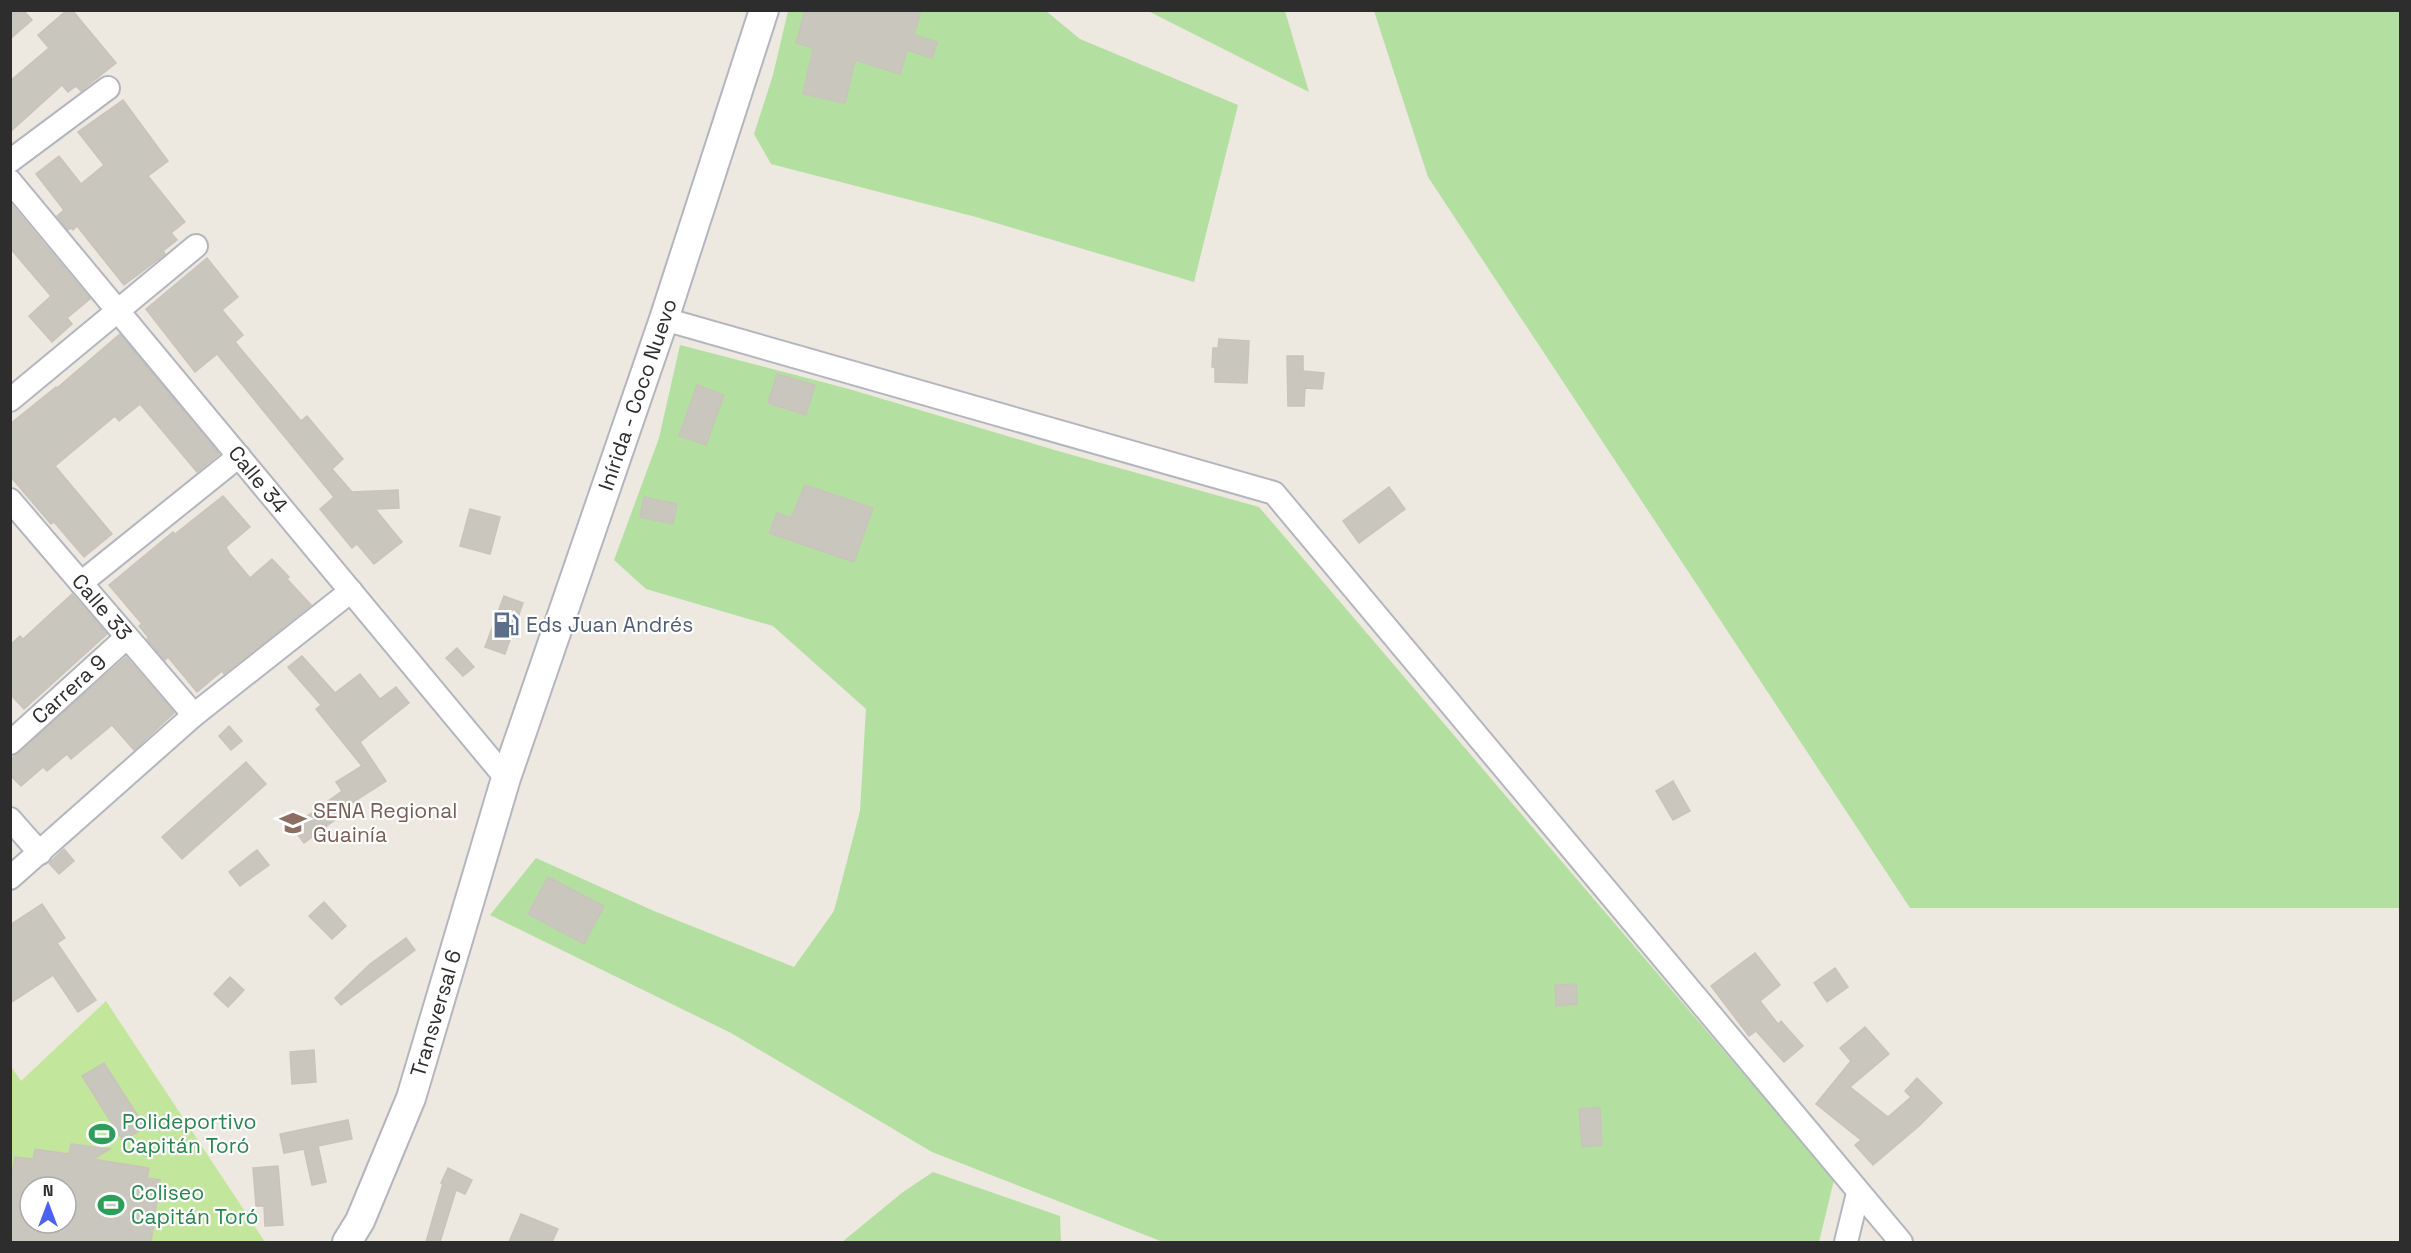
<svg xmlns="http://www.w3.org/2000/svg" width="2411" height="1253" viewBox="0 0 2411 1253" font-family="'Space Grotesk',sans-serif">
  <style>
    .green { fill: #b3e0a1 }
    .pitch { fill: #c3e69d; fill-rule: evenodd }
    .building { fill: #c9c6be; stroke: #c9c4ba; stroke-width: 1.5; fill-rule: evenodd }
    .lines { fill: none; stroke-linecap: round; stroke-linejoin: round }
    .minor-casing { stroke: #b4b6bf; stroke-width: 26 }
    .tertiary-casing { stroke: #b4b6bf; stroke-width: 32 }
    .minor { stroke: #fff; stroke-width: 22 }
    .tertiary { stroke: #fff; stroke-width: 28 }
    .labels { text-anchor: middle; stroke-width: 4.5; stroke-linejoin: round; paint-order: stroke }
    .street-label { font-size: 21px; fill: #2d2d2d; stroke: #fff }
    .service-label { font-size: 21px; fill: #4e5e75; stroke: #fff; text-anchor: start }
    .education-label { font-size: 21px; fill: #785e54; stroke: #fff; text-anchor: start }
    .leisure-label { font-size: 21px; fill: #27864d; stroke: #fff; text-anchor: start }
  </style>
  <rect width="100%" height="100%" fill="#ede8e0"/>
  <g class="green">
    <polygon points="788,11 1046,11 1080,39 1238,105 1194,282 976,217 771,164 754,134 773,75"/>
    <polygon points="1148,11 1285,11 1309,92"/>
    <polygon points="1374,11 2400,11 2400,908 1910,908 1428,177"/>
    <polygon points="680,345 849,389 1058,451 1259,507 1834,1180 1819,1242 1163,1242 932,1152 731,1033 490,915 536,858 654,911 794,967 834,911 860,811 866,709 773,626 646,589 614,560 659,438"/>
    <polygon points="933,1172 1060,1216 1061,1242 842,1242 903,1192"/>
  </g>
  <path class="pitch" d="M106 1001 265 1242H11L10 1065 21 1081ZM30 1187H66V1223H30Z"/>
  <g class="building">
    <polygon points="10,10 23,10 32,20 10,39"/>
    <polygon points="67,10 72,10 116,63 81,91 76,86 68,92 62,85 10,132 10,81 49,48 38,35"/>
    <polygon points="805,10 921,10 914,35 937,42 932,58 907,50 900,74 855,60 845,103 803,94 813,48 796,43"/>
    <polygon points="123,100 168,161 148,176 185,222 171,233 177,240 163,251 165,254 124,285 77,226 73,230 71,228 68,230 57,216 64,210 36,174 59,156 81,184 104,165 78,132"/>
    <polygon points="10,203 90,299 67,318 72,324 52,342 29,316 51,296 10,248"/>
    <polygon points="207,258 238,297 222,310 243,335 235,342 301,421 307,416 343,459 332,469 352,492 398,490 399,508 375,509 402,542 374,564 357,544 352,548 320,509 334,497 217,354 195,372 146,309"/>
    <polygon points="120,334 219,454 197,472 140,404 119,421 115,416 55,466 112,534 84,557 54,522 51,524 10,476 10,424 56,387 57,388"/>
    <polygon points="1219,339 1249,341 1247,383 1215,382 1215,367 1212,367 1213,348 1218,348"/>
    <polygon points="1287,356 1303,356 1303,371 1324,373 1322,389 1305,388 1304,406 1288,406"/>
    <polygon points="777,374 815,385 806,415 768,403"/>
    <polygon points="697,385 724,395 706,445 679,436"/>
    <polygon points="805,485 873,508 854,562 769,533 777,513 791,518"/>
    <polygon points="1389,487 1405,509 1359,543 1343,521"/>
    <polygon points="223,496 250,527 226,547 229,553 250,578 272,559 289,577 287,579 311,605 224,674 222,671 197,692 168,657 165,660 147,639 149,638 139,626 142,624 109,585 173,532 175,534"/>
    <polygon points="644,497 677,504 673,524 640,517"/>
    <polygon points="470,509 500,517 490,554 460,546"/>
    <polygon points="72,594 107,634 24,709 10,694 10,645 20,636 23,639"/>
    <polygon points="504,596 523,603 505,654 485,647"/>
    <polygon points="457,648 474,667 463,676 446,658"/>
    <polygon points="302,656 335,693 360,674 380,699 396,687 409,703 360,742 386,781 333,815 336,819 304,843 292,827 342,791 336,782 362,766 316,709 321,705 288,667"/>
    <polygon points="126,657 174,713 134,750 112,725 71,759 67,754 47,771 43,767 21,786 10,775 10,760"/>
    <polygon points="229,726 242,741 231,750 219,736"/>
    <polygon points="246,762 266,784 182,859 162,837"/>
    <polygon points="1673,781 1690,811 1673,820 1656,791"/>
    <polygon points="64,849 74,861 59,874 49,863"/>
    <polygon points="257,850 269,865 240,886 229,872"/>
    <polygon points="548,877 604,906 584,944 528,914"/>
    <polygon points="324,902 346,926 332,939 309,916"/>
    <polygon points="42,904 65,938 57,943 96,1000 78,1012 53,975 10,1003 10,925"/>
    <polygon points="406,938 415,950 341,1005 335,998 370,964"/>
    <polygon points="1755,953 1780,985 1760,1001 1778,1024 1781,1021 1803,1046 1784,1062 1756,1031 1749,1036 1711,986"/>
    <polygon points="1835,968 1848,987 1827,1002 1814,983"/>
    <polygon points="230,977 244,990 228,1007 214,994"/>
    <polygon points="1576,984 1577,1004 1556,1006 1555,985"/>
    <polygon points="1865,1027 1889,1054 1850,1087 1888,1117 1911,1097 1905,1091 1917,1078 1942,1103 1919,1126 1873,1165 1855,1145 1861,1140 1816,1104 1851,1061 1840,1048"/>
    <polygon points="314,1050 316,1082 292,1084 290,1052"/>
    <polygon points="104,1063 145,1127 123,1141 82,1076"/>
    <polygon points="1600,1107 1602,1145 1582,1147 1579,1109"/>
    <polygon points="348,1120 352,1139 318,1146 326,1182 312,1185 304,1149 284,1153 280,1134"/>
    <path d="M71 1144 110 1149 93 1159 149 1168 147 1178 160 1180 151 1242H10V1185L15 1157 33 1159 35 1149 69 1154ZM30 1187H66V1223H30Z"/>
    <polygon points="278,1166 283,1225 265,1226 264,1206 256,1206 253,1168"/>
    <polygon points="448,1168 472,1180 465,1194 456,1190 440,1242 426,1242 443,1183 441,1183"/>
    <polygon points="521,1214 558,1229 552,1242 509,1242"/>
  </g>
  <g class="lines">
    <g class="minor-casing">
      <g id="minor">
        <polyline points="10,161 108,88"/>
        <path id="s1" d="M10 181 506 778"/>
        <polyline points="664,319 1274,493 1901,1242"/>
        <polyline points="10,400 196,246"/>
        <path id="s2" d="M10 500 194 715"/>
        <polyline points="81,583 239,456"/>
        <path id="s3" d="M10 743 127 637"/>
        <polyline points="10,819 40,853"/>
        <polyline points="10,878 194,715 351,591"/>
        <polyline points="1846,1242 1858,1193"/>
      </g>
    </g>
    <g class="tertiary-casing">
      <g id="tertiary">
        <path id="s4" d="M347 1242 360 1221 411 1098 506 778 664 319 764 10"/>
      </g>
    </g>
    <use href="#minor" class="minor"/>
    <use href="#tertiary" class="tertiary"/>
  </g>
  <defs>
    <g id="fuel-bare" transform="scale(2.07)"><path d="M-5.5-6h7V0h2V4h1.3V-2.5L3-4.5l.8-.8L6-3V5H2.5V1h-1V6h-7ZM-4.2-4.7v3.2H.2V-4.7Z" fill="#5c6f8a" stroke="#fff" stroke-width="2.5" paint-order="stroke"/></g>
    <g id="school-bare" transform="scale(2.07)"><path d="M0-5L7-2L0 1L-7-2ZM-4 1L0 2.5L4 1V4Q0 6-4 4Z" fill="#8d6e63" stroke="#fff" stroke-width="2.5" paint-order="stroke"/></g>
    <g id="stadium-bare" transform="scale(2.07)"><path d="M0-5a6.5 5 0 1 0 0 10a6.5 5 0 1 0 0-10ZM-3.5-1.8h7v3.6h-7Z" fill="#2e9e5b" stroke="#fff" stroke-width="2.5" paint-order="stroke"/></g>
  </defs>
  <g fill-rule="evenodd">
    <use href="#fuel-bare" x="506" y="625"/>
    <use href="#school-bare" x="293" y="823"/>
    <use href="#stadium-bare" x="102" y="1134"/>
    <use href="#stadium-bare" x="111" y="1205"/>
  </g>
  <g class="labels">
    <g class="street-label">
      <text dy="7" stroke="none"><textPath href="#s4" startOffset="897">Inírida - Coco Nuevo</textPath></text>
      <text dy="7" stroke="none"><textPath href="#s1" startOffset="388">Calle 34</textPath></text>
      <text dy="7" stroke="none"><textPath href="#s2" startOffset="141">Calle 33</textPath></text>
      <text dy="7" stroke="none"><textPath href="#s3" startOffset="80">Carrera 9</textPath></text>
      <text dy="7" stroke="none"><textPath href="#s4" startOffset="246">Transversal 6</textPath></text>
    </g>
    <g class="service-label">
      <text x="526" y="632">Eds Juan Andrés</text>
    </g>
    <g class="education-label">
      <text x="313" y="818">SENA Regional<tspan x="313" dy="24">Guainía</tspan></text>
    </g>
    <g class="leisure-label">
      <text x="122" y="1129">Polideportivo<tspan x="122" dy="24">Capitán Toró</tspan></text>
      <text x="131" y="1200">Coliseo<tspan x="131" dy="24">Capitán Toró</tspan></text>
    </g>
  </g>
  <rect width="2411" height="1253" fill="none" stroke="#2d2d2d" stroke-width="24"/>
  <g transform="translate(48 1205)"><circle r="28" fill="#ffffff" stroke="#ababab" stroke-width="1.5"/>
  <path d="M0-4.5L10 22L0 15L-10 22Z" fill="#4b61ef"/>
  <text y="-9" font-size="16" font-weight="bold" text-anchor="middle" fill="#2d2d2d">N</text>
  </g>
</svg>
